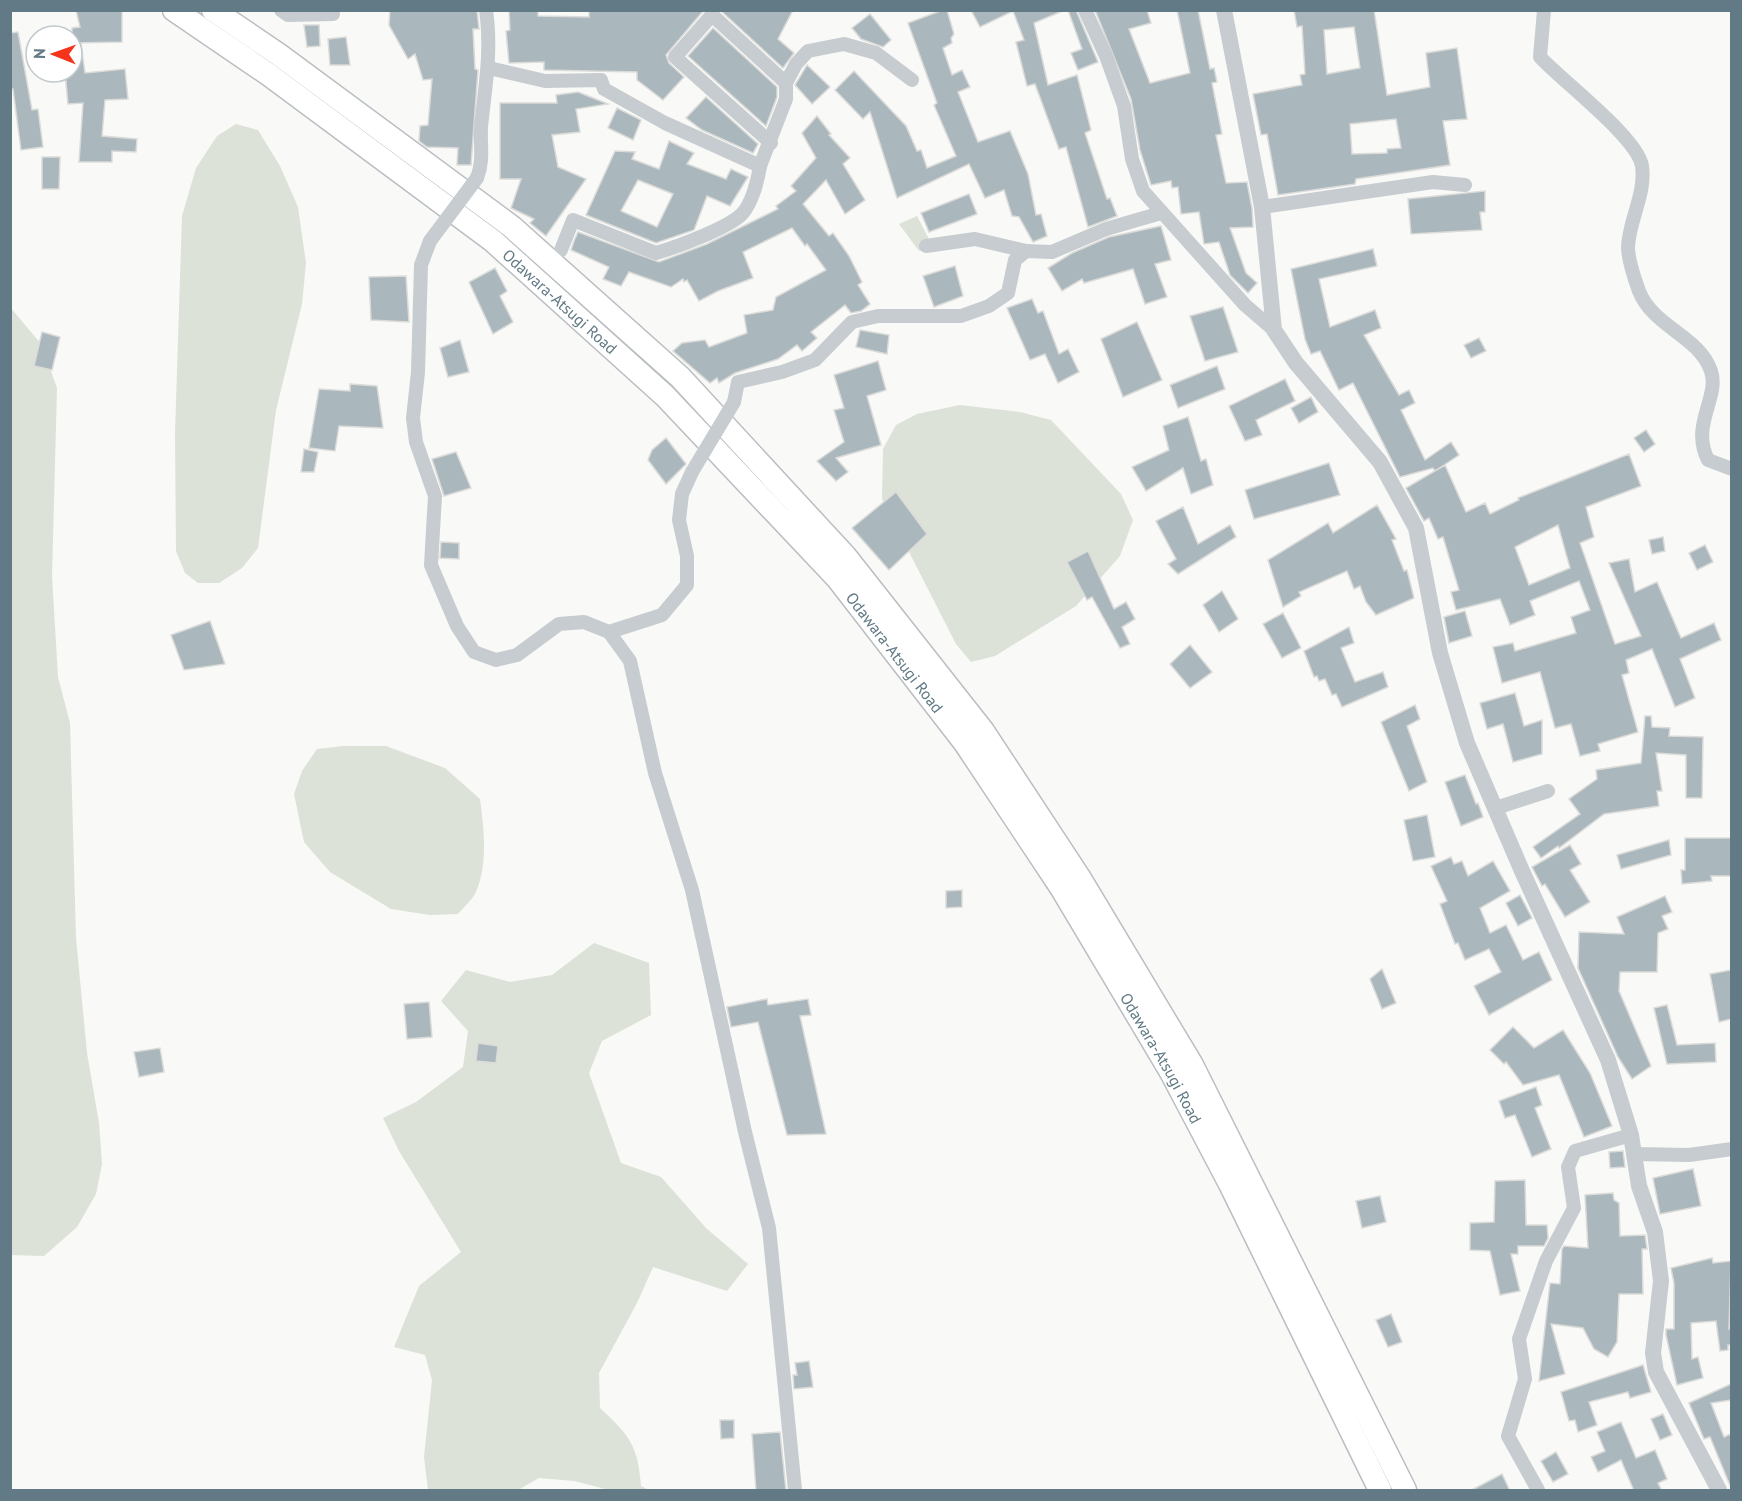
<svg xmlns="http://www.w3.org/2000/svg" width="1742" height="1501" viewBox="0 0 1742 1501" font-family="'PT Sans',sans-serif">
  <style>
    .green { fill: #dce2d7 }
    .building { fill: #aab7bc; stroke: #dbdbd9; stroke-width: 1.5; fill-rule: evenodd }
    .lines { fill: none; stroke-linecap: round; stroke-linejoin: round }
    .trunk-casing { stroke: #b9bec1; stroke-width: 25 }
    .minor { stroke: #c6cccf; stroke-width: 14 }
    .tertiary { stroke: #c6cccf; stroke-width: 16 }
    .trunk { stroke: #fff; stroke-width: 22 }
    .minor-bridge { stroke: #c6cccf; stroke-width: 14 }
    .labels { text-anchor: middle; stroke-width: 6; stroke-linejoin: round; paint-order: stroke }
    .street-label { font-size: 16px; fill: #617a85; stroke: #fff }
  </style>
  <rect width="100%" height="100%" fill="#f9f9f7"/>
  <g class="green">
    <polygon points="236,124 258,130 280,166 298,207 306,263 302,304 276,410 258,548 242,568 219,583 198,583 185,573 176,551 175,433 182,216 196,168 217,136"/>
    <polygon points="917,216 931,243 919,251 899,224"/>
    <polygon points="10,307 41,344 57,388 52,576 58,677 70,723 76,938 87,1053 99,1123 102,1164 96,1194 77,1227 44,1256 10,1255"/>
    <polygon points="960,405 1020,412 1051,420 1121,494 1133,520 1120,556 1076,606 995,656 971,662 956,644 882,499 883,449 896,425 917,414"/>
    <path d="M343 746H386L445 768 480 799C484 829 488 864 476 892 472 900 463 908 458 914L430 915 391 909 330 872 304 842 294 794 302 771 317 749Z"/>
    <path d="M594 943 649 963 651 1015 602 1041 589 1073 621 1163 661 1177 706 1228 748 1264 727 1291 653 1267 638 1301 599 1373 600 1408C629 1435 638 1445 641 1486L649 1490H609L574 1481 539 1478 518 1490H428L424 1457 432 1380 425 1355 394 1347 419 1286 461 1252 399 1151 383 1118 416 1102 463 1067 468 1031 441 1001 466 970 510 982 552 975Z"/>
  </g>
  <g class="building">
    <polygon points="76,10 122,10 122,42 72,43 72,28 80,27"/>
    <polygon points="390,10 477,10 479,29 473,29 475,69 478,70 471,165 457,165 458,148 427,147 419,141 420,126 428,125 432,79 423,80 415,54 408,59 389,25"/>
    <polygon points="509,10 538,10 538,16 589,17 589,10 704,10 666,55 669,63 684,77 663,100 637,80 637,72 544,70 544,62 509,63 506,31 510,30"/>
    <polygon points="720,10 793,10 778,39 794,53 783,68"/>
    <polygon points="943,10 947,10 954,34 951,38 952,43 943,48 952,75 962,70 970,87 958,92 978,142 1010,131 1028,174 1036,215 1041,214 1047,236 1033,242 1019,217 1012,216 1004,190 985,198 969,164 897,198 870,112 863,119 835,90 854,71 906,126 917,151 921,150 927,168 956,156 934,105 937,103 908,23"/>
    <polygon points="971,10 1065,10 1034,23 1048,85 1077,75 1091,130 1085,133 1107,199 1110,198 1117,216 1088,227 1066,147 1059,149 1035,84 1027,86 1016,42 1024,40 1013,11 980,27"/>
    <polygon points="1068,10 1076,10 1098,62 1078,70 1071,53 1082,49"/>
    <polygon points="1095,10 1147,10 1151,23 1129,29 1150,83 1190,73 1177,10 1198,10 1210,69 1214,68 1217,82 1212,83 1222,134 1216,135 1226,183 1247,182 1252,208 1253,227 1230,228 1246,273 1257,283 1248,293 1230,275 1219,242 1204,244 1199,212 1181,214 1178,187 1172,188 1171,181 1151,185 1140,150 1131,99"/>
    <path d="M1294 10H1374L1387 95 1430 87 1426 53 1457 48 1467 119 1443 121 1450 165 1356 179 1355 184 1278 195 1267 134 1261 135 1253 94 1302 85 1300 75 1305 74 1302 26 1297 27ZM1354 27 1360 68 1327 74 1324 30ZM1396 119 1401 148 1387 149V153L1352 154 1350 124Z"/>
    <polygon points="870,14 891,40 883,47 861,39 852,28"/>
    <polygon points="304,25 319,25 320,46 307,47"/>
    <polygon points="713,28 777,87 777,97 766,126 688,56"/>
    <polygon points="18,32 32,110 38,109 43,147 21,150 13,89 10,89 10,33"/>
    <polygon points="346,37 350,65 330,65 328,39"/>
    <polygon points="81,44 85,73 125,69 128,99 105,100 102,136 137,139 136,152 112,151 112,162 79,162 83,103 68,104 65,72 72,72 72,45"/>
    <polygon points="807,65 830,87 812,104 795,85"/>
    <polygon points="578,92 608,104 576,109 580,132 552,135 558,167 586,179 546,236 530,223 534,219 511,208 521,179 500,179 500,103 557,103 556,95"/>
    <polygon points="706,97 758,144 753,153 702,130 686,118"/>
    <polygon points="617,108 641,120 633,140 608,128"/>
    <polygon points="817,116 831,134 829,135 850,158 843,164 865,200 845,214 826,180 803,204 829,236 833,233 849,256 862,282 858,285 870,304 861,311 851,313 845,305 811,332 817,338 802,351 797,345 778,359 735,373 719,383 717,378 710,383 673,351 682,343 705,340 709,347 747,333 744,315 773,310 776,297 826,270 807,244 805,246 792,228 743,252 753,278 718,291 699,301 687,280 684,282 683,279 671,287 629,272 621,286 603,279 609,267 571,250 574,241 578,232 659,262 707,244 778,209 776,206 796,191 791,186 816,158 802,133"/>
    <path d="M669 141 694 153 687 164 726 179 731 169 748 177 730 206 707 196 694 230 656 243 586 215 615 151 635 152 632 159 659 169ZM638 180 673 194 657 227 621 211Z"/>
    <polygon points="42,157 60,157 59,189 42,189"/>
    <polygon points="1485,191 1485,212 1480,212 1482,230 1411,234 1408,199"/>
    <polygon points="969,194 977,214 929,232 921,213"/>
    <polygon points="1161,226 1171,260 1155,264 1167,297 1145,304 1133,269 1084,283 1082,279 1062,291 1048,268 1072,253 1109,237"/>
    <polygon points="1373,249 1377,266 1319,279 1330,327 1375,310 1381,328 1364,335 1399,395 1409,390 1415,403 1401,410 1425,460 1451,442 1459,455 1435,471 1433,468 1400,477 1353,383 1339,390 1320,351 1311,354 1305,339 1291,269"/>
    <polygon points="955,266 963,296 934,307 923,276"/>
    <polygon points="495,268 507,291 500,296 513,322 493,334 469,282"/>
    <polygon points="406,276 409,322 371,320 369,277"/>
    <polygon points="1032,299 1038,313 1043,311 1059,354 1068,349 1079,372 1058,383 1045,354 1030,360 1007,308"/>
    <polygon points="1223,307 1238,352 1205,361 1190,316"/>
    <polygon points="1137,322 1162,380 1123,397 1101,339"/>
    <polygon points="860,330 889,335 887,354 856,347"/>
    <polygon points="42,332 60,337 52,370 34,366"/>
    <polygon points="1479,338 1486,351 1471,358 1464,345"/>
    <polygon points="460,340 469,372 448,377 440,348"/>
    <polygon points="878,361 886,390 867,396 881,445 836,458 848,472 836,481 817,461 844,442 834,410 844,408 834,375"/>
    <polygon points="1217,366 1225,389 1178,408 1170,385"/>
    <polygon points="1285,379 1295,401 1256,420 1262,435 1245,441 1229,406"/>
    <polygon points="350,384 377,386 383,428 339,426 335,451 309,448 319,389 350,391"/>
    <polygon points="1311,397 1318,412 1299,423 1291,408"/>
    <polygon points="1188,417 1201,461 1206,459 1213,485 1191,494 1183,468 1146,491 1132,467 1169,450 1163,426"/>
    <polygon points="1646,430 1655,444 1644,452 1634,438"/>
    <polygon points="666,438 686,464 666,484 648,460 652,450"/>
    <polygon points="304,449 318,452 314,472 301,472"/>
    <polygon points="456,452 471,488 444,496 432,459"/>
    <path d="M1629 454 1641 486 1586 507 1594 537 1580 543 1615 644 1641 636 1609 563 1629 559 1635 592 1657 582 1681 638 1714 623 1721 640 1680 659 1695 698 1675 707 1652 649 1626 660 1629 673 1622 675 1638 732 1598 744 1600 751 1580 756 1571 724 1555 728 1540 672 1502 683 1493 647 1513 643 1515 651 1576 633 1571 617 1590 610 1579 581 1530 601 1535 615 1510 625 1500 599 1456 610 1451 592 1459 590 1443 537 1438 539 1429 518 1424 521 1406 488 1445 465 1466 512 1485 503 1490 514 1519 500 1518 498ZM1558 525 1570 568 1529 585 1515 547Z"/>
    <polygon points="1329,463 1340,495 1254,519 1245,490"/>
    <polygon points="896,492 927,534 889,570 852,528"/>
    <polygon points="1377,505 1396,539 1392,540 1404,571 1407,570 1414,598 1376,615 1366,602 1360,586 1354,589 1347,571 1299,592 1301,596 1283,607 1268,560 1328,523 1333,533"/>
    <polygon points="1183,507 1198,544 1230,525 1236,537 1178,574 1168,564 1176,559 1156,521"/>
    <polygon points="1663,537 1665,551 1652,554 1649,540"/>
    <polygon points="441,542 459,543 459,559 440,558"/>
    <polygon points="1705,545 1713,562 1697,570 1689,553"/>
    <polygon points="1088,551 1114,609 1126,602 1135,619 1122,627 1130,644 1120,648 1092,597 1087,600 1067,562"/>
    <polygon points="1222,591 1238,619 1219,632 1203,605"/>
    <polygon points="1465,611 1472,636 1449,643 1444,617"/>
    <polygon points="1283,613 1301,648 1282,658 1263,624"/>
    <polygon points="210,621 225,664 184,670 171,635"/>
    <polygon points="1349,627 1354,643 1341,648 1355,682 1383,672 1388,687 1342,707 1336,694 1332,695 1325,679 1319,681 1317,676 1314,677 1304,651"/>
    <polygon points="1190,645 1212,672 1190,688 1170,664"/>
    <polygon points="1515,693 1524,726 1542,720 1542,754 1513,762 1503,724 1487,729 1480,703"/>
    <polygon points="1415,705 1420,719 1407,726 1427,782 1409,791 1381,722"/>
    <polygon points="1645,716 1651,716 1652,727 1670,728 1669,736 1703,737 1702,798 1686,798 1686,755 1656,753 1662,791 1657,791 1659,806 1604,814 1559,848 1558,846 1541,858 1533,847 1580,814 1569,799 1597,779 1596,770 1641,763"/>
    <polygon points="1465,775 1476,804 1478,803 1483,817 1461,826 1445,782"/>
    <polygon points="1427,815 1435,857 1413,861 1404,820"/>
    <polygon points="1685,838 1731,838 1731,876 1711,876 1712,881 1682,884 1681,870 1685,870"/>
    <polygon points="1669,840 1671,855 1621,869 1617,855"/>
    <polygon points="1570,845 1581,864 1570,870 1590,902 1565,917 1545,884 1542,886 1532,867"/>
    <polygon points="1451,857 1454,864 1462,861 1468,876 1493,861 1510,891 1480,908 1490,933 1506,925 1523,960 1539,952 1552,980 1489,1015 1474,986 1501,972 1489,949 1465,960 1458,943 1455,944 1440,904 1447,901 1431,866"/>
    <polygon points="962,890 962,907 946,908 946,891"/>
    <polygon points="1520,895 1532,918 1518,926 1506,903"/>
    <polygon points="1665,896 1672,912 1662,916 1668,929 1658,933 1657,972 1620,972 1619,991 1651,1066 1632,1079 1618,1057 1578,968 1579,932 1624,934 1617,917"/>
    <polygon points="1382,969 1396,1003 1382,1009 1370,979"/>
    <polygon points="1731,970 1731,1019 1719,1022 1710,974"/>
    <polygon points="767,999 768,1005 808,999 811,1015 800,1016 826,1134 787,1135 758,1022 731,1027 727,1007"/>
    <polygon points="429,1002 432,1037 407,1039 404,1004"/>
    <polygon points="1667,1005 1677,1045 1715,1043 1716,1062 1667,1064 1654,1008"/>
    <polygon points="1513,1027 1534,1048 1563,1030 1590,1073 1612,1126 1584,1137 1559,1075 1523,1085 1506,1062 1504,1064 1490,1050"/>
    <polygon points="478,1043 498,1046 496,1063 476,1061"/>
    <polygon points="160,1048 164,1072 139,1077 134,1052"/>
    <polygon points="1536,1087 1542,1105 1535,1108 1551,1149 1532,1157 1515,1115 1505,1118 1499,1101"/>
    <polygon points="1623,1151 1625,1167 1610,1168 1609,1152"/>
    <polygon points="1693,1169 1701,1206 1660,1214 1653,1178"/>
    <polygon points="1525,1180 1526,1225 1547,1225 1548,1238 1544,1246 1518,1246 1518,1254 1511,1254 1520,1291 1500,1295 1490,1251 1470,1250 1470,1223 1494,1222 1495,1181"/>
    <polygon points="1613,1193 1614,1200 1619,1203 1620,1236 1645,1235 1647,1249 1642,1249 1643,1294 1619,1294 1617,1342 1608,1357 1594,1349 1583,1328 1551,1324 1565,1374 1539,1381 1550,1283 1560,1284 1562,1249 1564,1246 1588,1248 1585,1195"/>
    <polygon points="1380,1196 1386,1222 1362,1228 1356,1201"/>
    <polygon points="1712,1258 1713,1263 1731,1261 1729,1329 1731,1329 1731,1345 1728,1345 1728,1350 1720,1351 1716,1321 1691,1323 1692,1359 1698,1357 1703,1378 1677,1385 1666,1335 1666,1329 1674,1329 1674,1283 1671,1268"/>
    <polygon points="1391,1314 1402,1342 1388,1347 1376,1320"/>
    <polygon points="809,1361 813,1387 794,1389 793,1375 797,1375 795,1363"/>
    <polygon points="1643,1365 1651,1392 1630,1398 1628,1392 1589,1402 1597,1425 1578,1432 1575,1420 1569,1421 1561,1392"/>
    <polygon points="1731,1384 1731,1400 1711,1403 1724,1437 1731,1434 1731,1488 1710,1437 1704,1439 1689,1403"/>
    <polygon points="1663,1414 1672,1435 1660,1440 1651,1419"/>
    <polygon points="720,1420 734,1420 734,1438 721,1439"/>
    <polygon points="1621,1422 1636,1458 1655,1450 1667,1479 1658,1483 1662,1491 1634,1491 1621,1460 1598,1472 1591,1457 1605,1451 1597,1432"/>
    <polygon points="780,1432 786,1491 756,1491 752,1434"/>
    <polygon points="1556,1452 1568,1474 1553,1482 1541,1461"/>
    <polygon points="1502,1474 1510,1491 1470,1491"/>
  </g>
  <g class="lines">
    <g class="trunk-casing">
      <g id="trunk">
        <path id="s1" d="M174 10 268 74 493 241 665 396 838 579 965 743 1062 889 1171 1072 1230 1184 1380 1490"/>
        <polyline points="213,10 278,54 512,227 680,377 846,557 983,731 1079,877 1192,1065 1405,1490"/>
      </g>
    </g>
    <g class="minor">
      <polyline points="281,10 288,15 333,14 333,10"/>
      <polyline points="1085,10 1106,56 1124,106 1132,159 1143,191 1245,305 1274,330"/>
      <path d="M1544 10 1540 57C1562 81 1638 138 1642 166 1646 194 1629 220 1628 247 1628 259 1635 280 1639 291 1653 327 1699 336 1711 371 1720 397 1690 425 1708 460L1732 469"/>
      <polyline points="489,68 545,81 601,80 604,89 665,123 760,166 786,99 786,83 796,64 808,51 844,44 876,53 912,80"/>
      <polyline points="771,143 675,57 712,15 786,83"/>
      <path d="M477 178C484 160 480 146 481 127 485 87 492 51 486 10"/>
      <polyline points="1262,207 1433,182 1465,185"/>
      <polyline points="430,241 421,265 418,372 413,418 416,442 435,496 431,565 457,626 474,652 496,660 517,655 559,624 584,622 609,632 630,661 655,773 692,890 745,1132 769,1228 795,1490"/>
      <polyline points="926,246 975,239 1026,251"/>
      <path d="M561 250 573 220 656 253C677 247 728 228 742 214 752 203 758 180 760 166"/>
      <polyline points="734,402 738,382 782,372 815,360 852,322 878,316 961,316 989,306 1008,293 1015,260 1026,251 1052,252 1106,229 1161,213"/>
      <polyline points="609,632 662,615 687,585 687,556 679,520 682,494 692,472"/>
      <polyline points="1496,808 1548,791"/>
      <polyline points="1634,1154 1689,1155 1732,1149"/>
      <polyline points="1538,1490 1508,1436 1525,1379 1519,1339 1546,1261 1574,1208 1568,1167 1575,1151 1631,1135"/>
    </g>
    <polyline class="tertiary" points="1224,10 1262,207 1274,330 1296,363 1380,462 1416,528 1440,653 1467,743 1522,871 1608,1060 1631,1135 1639,1186 1655,1232 1661,1281 1653,1353 1656,1372 1719,1490"/>
    <use href="#trunk" class="trunk"/>
    <g class="minor-bridge">
      <polyline points="430,241 477,178"/>
      <polyline points="692,472 734,402"/>
    </g>
  </g>
  <g class="labels">
    <g class="street-label">
      <text dy="6" stroke="none"><textPath href="#s1" startOffset="484">Odawara-Atsugi Road</textPath></text>
      <text dy="6" stroke="none"><textPath href="#s1" startOffset="970">Odawara-Atsugi Road</textPath></text>
      <text dy="6" stroke="none"><textPath href="#s1" startOffset="1456">Odawara-Atsugi Road</textPath></text>
    </g>
  </g>
  <rect width="1742" height="1501" fill="none" stroke="#617a85" stroke-width="24"/>
  <g transform="translate(54 54) rotate(271)"><circle r="28" fill="#ffffff" stroke="#c0cace" stroke-width="1.5"/>
  <path d="M0-4.5L10 22L0 15L-10 22Z" fill="#f4351c"/>
  <text y="-9" font-size="16" font-weight="bold" text-anchor="middle" fill="#617a85">N</text>
  </g>
</svg>
